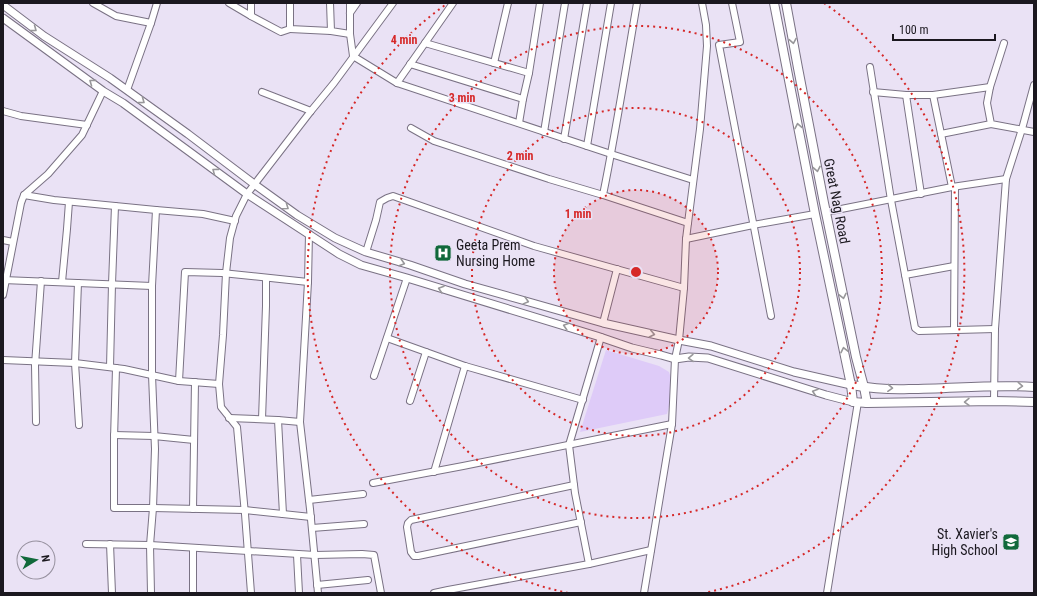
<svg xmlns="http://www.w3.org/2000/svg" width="1037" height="596" viewBox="0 0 1037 596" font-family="'Roboto Condensed',sans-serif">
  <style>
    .green { fill: #decbf8 }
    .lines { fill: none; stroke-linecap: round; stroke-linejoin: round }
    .minor-casing { stroke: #7a7284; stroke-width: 8 }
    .tertiary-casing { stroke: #7a7284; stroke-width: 9 }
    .secondary-casing { stroke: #7a7284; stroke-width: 10 }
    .minor { stroke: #fff; stroke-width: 6 }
    .tertiary { stroke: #fff; stroke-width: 7 }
    .secondary { stroke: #fff; stroke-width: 8 }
    .oneway { stroke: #98979a }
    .ring { fill: none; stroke: #d62828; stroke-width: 2; stroke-dasharray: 2 4 }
    .labels { text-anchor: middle; stroke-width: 3; stroke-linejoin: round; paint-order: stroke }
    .street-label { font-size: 14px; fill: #1b181f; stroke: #eae2f5 }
    .poi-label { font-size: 14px; fill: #1b181f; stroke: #eae2f5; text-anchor: start }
    .centre { fill: #d62828; stroke: #eae2f5; stroke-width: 2 }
    .ring-label { font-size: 12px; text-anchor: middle; font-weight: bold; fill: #d62828; stroke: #eae2f5; stroke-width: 3; stroke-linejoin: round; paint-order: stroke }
  </style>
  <rect width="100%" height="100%" fill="#eae2f5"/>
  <polygon class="green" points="606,350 659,366 669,372 674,387 667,414 580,432"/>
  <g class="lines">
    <g class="minor-casing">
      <g id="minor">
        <polyline points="93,3 116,16 151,23"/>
        <polyline points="229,3 251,16"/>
        <polyline points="251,3 251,16 281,32 290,29"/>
        <polyline points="290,3 290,29 331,31"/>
        <polyline points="330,3 331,31 350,34"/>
        <polyline points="350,3 350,34 353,56 397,83 611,154 693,180"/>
        <path d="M637 3C626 67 616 131 603 195L688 223 700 129 707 46 706 25 702 3"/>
        <polyline points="732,3 740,42 719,45 771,316"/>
        <polyline points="350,13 357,3"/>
        <polyline points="425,43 529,73"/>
        <polyline points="1004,43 990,87 987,103 991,124 1034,132"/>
        <polyline points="494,63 508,3"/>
        <polyline points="410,64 523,99 519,123"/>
        <polyline points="870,67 891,200 915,328 919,331 995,329"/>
        <polyline points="397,83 453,3"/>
        <polyline points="127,90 151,23 157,3"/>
        <polyline points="262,92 311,111"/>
        <polyline points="873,92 906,95 933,95 990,87"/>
        <polyline points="906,95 921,194"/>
        <polyline points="933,95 952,187"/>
        <polyline points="523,99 529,73 540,3"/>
        <polyline points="3,111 21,116 87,125"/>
        <polyline points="411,128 434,141 549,179 603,195"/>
        <polyline points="544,132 565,3"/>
        <polyline points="941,134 991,124"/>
        <polyline points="564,139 587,3"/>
        <polyline points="587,146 611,3"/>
        <polyline points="24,195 54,200 156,210 152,286 152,375 155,449 153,508 150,545 151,593"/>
        <polyline points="156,210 203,214 235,221"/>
        <polyline points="826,212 952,187 1006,179"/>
        <polyline points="309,234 308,282 300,422 310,509 318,593"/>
        <polyline points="686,239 753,225 815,214"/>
        <polyline points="3,240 13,242"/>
        <polyline points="366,252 376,220 380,202 387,198 393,196 534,246 684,288 686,239 688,223"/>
        <polyline points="905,275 954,266"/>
        <polyline points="3,280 152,286"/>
        <polyline points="62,282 67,229 69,202"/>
        <polyline points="78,283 75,363 79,425"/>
        <polyline points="3,295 21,203 24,195 48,174 82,135 103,91"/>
        <polyline points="603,323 617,269"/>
        <polyline points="954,330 955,187"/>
        <polyline points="387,338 465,366 583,400"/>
        <polyline points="3,360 75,363 124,369 179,381 219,384"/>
        <polyline points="110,367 112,284 115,206"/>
        <polyline points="116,368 114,439 114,508 153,508 245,510 311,517"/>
        <polyline points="374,376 407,278"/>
        <polyline points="179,381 185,272 222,273 308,282"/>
        <polyline points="410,401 426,352"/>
        <polyline points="994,401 995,329 1006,179 1022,129 1034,85"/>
        <polyline points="229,418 278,420 283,514"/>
        <polyline points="262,419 266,306 266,278"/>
        <polyline points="278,420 300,422"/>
        <polyline points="36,422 35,365 41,281"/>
        <polyline points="114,435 154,436 194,440"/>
        <polyline points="434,472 465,366"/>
        <polyline points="373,483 463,466 672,424"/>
        <polyline points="574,485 411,520 408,523 407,527 411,552 414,556 418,556 581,522"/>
        <polyline points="309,500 363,494"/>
        <polyline points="193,509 195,382"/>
        <polyline points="312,528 364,524"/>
        <polyline points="86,544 150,545 315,555 362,554 374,555 381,593"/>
        <polyline points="110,544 112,593"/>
        <polyline points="193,548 193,593"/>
        <polyline points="297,555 299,593"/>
        <polyline points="589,564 575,493 569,445 601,337"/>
        <polyline points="317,585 368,580"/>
        <polyline points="251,593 245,514 237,427 221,407 219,384 223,335 226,273 230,238 236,216 247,194 311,111 334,83 393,3"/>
        <polyline points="434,593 448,590 589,564 651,550"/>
        <polyline points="644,593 672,424 675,359 679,340 684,288"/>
        <polyline points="827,593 858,402"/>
      </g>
    </g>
    <g class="tertiary-casing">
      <g id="tertiary">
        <polyline points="3,5 44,36 110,78 188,134 254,184 297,215 335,238 366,252 410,265 465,284 536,304 603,323 679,340 711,346 794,372 851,385"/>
        <polyline points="3,18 103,91 123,103 247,194 339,254 361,265 407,278 597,336 632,348 661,355 675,359 689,357 708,358 826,395 853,402"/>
      </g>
    </g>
    <g class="secondary-casing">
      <g id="secondary">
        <polyline points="774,3 815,214 851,385 853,402 867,403 994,401 1034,402"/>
        <polyline points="786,3 798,68 824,203 856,357 864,387 867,403"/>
        <path d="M851 385C870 388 890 390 909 389 951 389 992 384 1034 387"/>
      </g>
    </g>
    <use href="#minor" class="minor"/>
    <use href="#tertiary" class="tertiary"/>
    <use href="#secondary" class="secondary"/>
  </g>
  <defs><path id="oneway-chevron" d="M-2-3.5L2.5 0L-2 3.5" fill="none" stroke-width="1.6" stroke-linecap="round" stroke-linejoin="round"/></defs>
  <g class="oneway">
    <use href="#oneway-chevron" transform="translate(34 29) rotate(37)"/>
    <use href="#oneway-chevron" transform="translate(793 41) rotate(80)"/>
    <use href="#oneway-chevron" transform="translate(92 82) rotate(-144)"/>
    <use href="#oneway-chevron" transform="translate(142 101) rotate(36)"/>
    <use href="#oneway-chevron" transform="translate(798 126) rotate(-101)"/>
    <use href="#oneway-chevron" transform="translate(817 169) rotate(79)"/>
    <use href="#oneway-chevron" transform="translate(215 171) rotate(-143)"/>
    <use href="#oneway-chevron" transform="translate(286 207) rotate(35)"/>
    <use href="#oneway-chevron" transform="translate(402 263) rotate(17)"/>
    <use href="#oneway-chevron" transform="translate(441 289) rotate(-163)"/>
    <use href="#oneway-chevron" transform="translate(843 296) rotate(78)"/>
    <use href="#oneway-chevron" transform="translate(526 301) rotate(15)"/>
    <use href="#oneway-chevron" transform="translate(566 326) rotate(-163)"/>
    <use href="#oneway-chevron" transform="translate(652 334) rotate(12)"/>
    <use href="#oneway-chevron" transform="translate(844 350) rotate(-102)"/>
    <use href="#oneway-chevron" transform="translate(691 358) rotate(179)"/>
    <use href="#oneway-chevron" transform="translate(1020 386) rotate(4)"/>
    <use href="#oneway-chevron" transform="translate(890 388) rotate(3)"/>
    <use href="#oneway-chevron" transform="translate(815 392) rotate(-162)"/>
    <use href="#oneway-chevron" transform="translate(967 402) rotate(179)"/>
  </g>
  <circle cx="636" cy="272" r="82" fill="#d62828" fill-opacity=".12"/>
  <g class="ring">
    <circle cx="636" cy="272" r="82"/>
    <circle cx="636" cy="272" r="164"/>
    <circle cx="636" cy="272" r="246"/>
    <path d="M568 593A328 328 0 0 1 448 3M824 3A328 328 0 0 1 704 593"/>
  </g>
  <defs>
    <g id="hospital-square" transform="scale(0.9)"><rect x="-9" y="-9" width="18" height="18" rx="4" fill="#11693b" stroke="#eae2f5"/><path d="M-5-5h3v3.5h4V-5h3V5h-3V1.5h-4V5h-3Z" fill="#fff"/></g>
    <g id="school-square" transform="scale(0.9)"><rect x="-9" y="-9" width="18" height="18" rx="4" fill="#11693b" stroke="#eae2f5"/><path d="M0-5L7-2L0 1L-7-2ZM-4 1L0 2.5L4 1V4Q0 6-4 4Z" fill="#fff"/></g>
  </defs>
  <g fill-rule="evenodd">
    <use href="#hospital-square" x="443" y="253"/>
    <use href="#school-square" x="1011" y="542"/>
  </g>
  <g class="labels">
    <g class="street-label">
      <text transform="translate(837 201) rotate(79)" y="5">Great Nag Road</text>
    </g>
    <g class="poi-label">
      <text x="456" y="250">Geeta Prem<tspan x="456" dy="16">Nursing Home</tspan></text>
      <text x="998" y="539" text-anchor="end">St. Xavier's<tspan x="998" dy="16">High School</tspan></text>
    </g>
  </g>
  <circle cx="636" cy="272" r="6" class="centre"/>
  <g class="ring-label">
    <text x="404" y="44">4 min</text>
    <text x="462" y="102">3 min</text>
    <text x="520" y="160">2 min</text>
    <text x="578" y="218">1 min</text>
  </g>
  <rect width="1037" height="596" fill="none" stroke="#1b181f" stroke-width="8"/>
  <g transform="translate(36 560) rotate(80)"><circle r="19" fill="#eae2f5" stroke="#97919f"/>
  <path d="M0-3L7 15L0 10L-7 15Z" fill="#11693b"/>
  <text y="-6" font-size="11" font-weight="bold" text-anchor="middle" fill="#1b181f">N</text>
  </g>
  <path d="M893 34v6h102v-6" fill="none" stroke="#1b181f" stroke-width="2"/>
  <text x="899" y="34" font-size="12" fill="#1b181f" stroke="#eae2f5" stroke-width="3" paint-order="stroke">100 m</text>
</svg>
